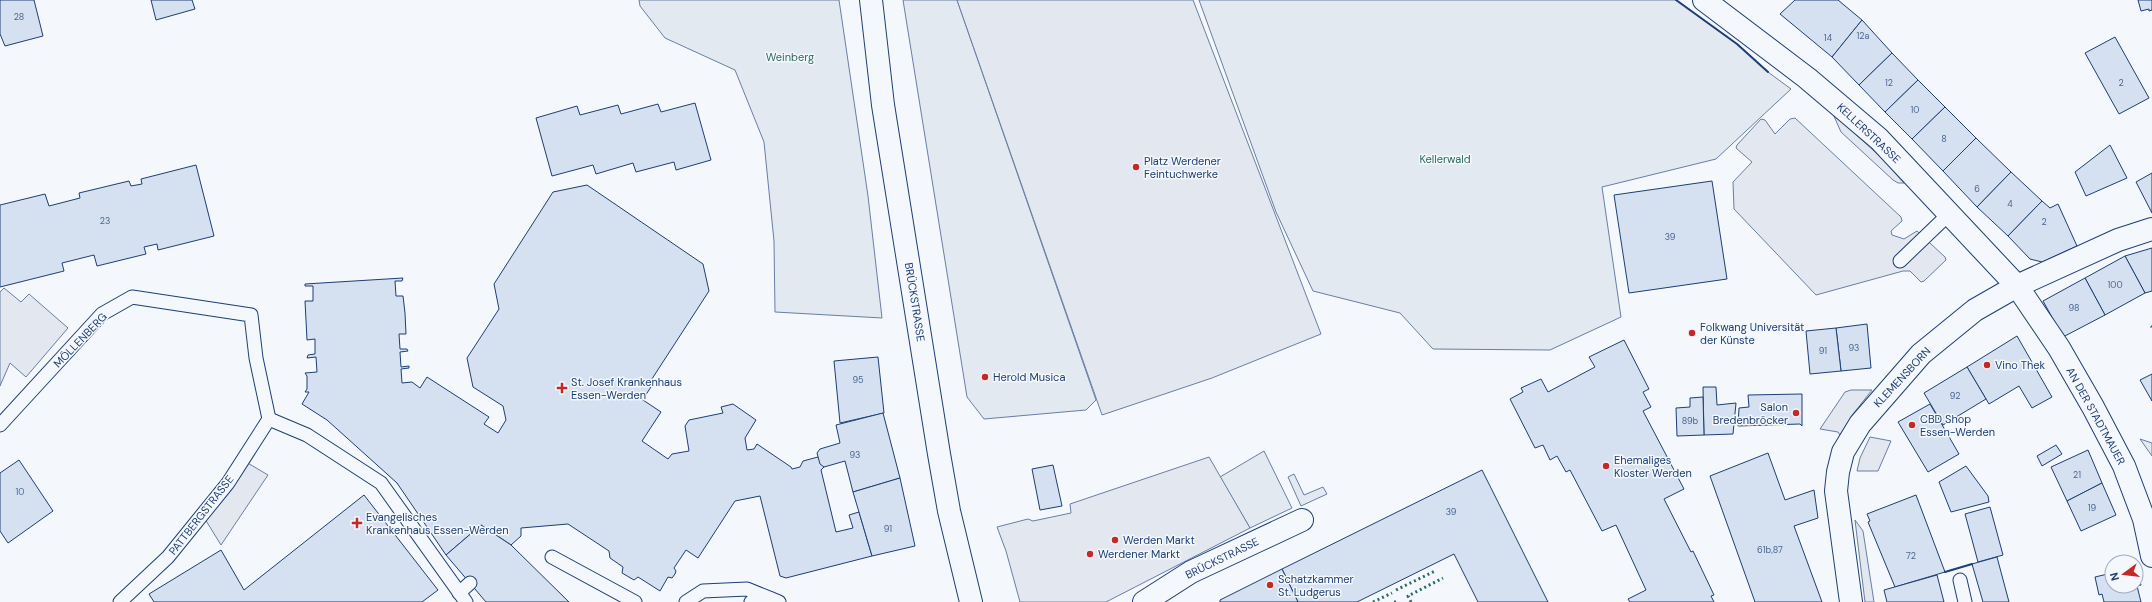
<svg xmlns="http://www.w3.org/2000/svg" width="2152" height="602" viewBox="0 0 2152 602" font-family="'DM Sans',sans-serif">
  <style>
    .green { fill: #e3e9f0; stroke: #687fa3 }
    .parking { fill: #e3e8f0; stroke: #687fa3 }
    .building { fill: #d5e0f0; stroke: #1d3f73 }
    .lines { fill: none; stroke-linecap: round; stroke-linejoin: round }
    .lane-casing { stroke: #1d3f73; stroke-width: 15 }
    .street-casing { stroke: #1d3f73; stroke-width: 24 }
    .primary-casing { stroke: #1d3f73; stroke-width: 24 }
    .lane { stroke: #f4f7fb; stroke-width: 13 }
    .street { stroke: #f4f7fb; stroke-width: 22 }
    .primary { stroke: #f4f7fb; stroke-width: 22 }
    .hedge { stroke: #2c6c60; stroke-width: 3; stroke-dasharray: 2 3; stroke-linecap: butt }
    .wall { stroke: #1d3f73; stroke-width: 2 }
    .poi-dot { fill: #c62828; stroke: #f4f7fb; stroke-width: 1.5 }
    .labels { text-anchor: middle; stroke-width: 3; stroke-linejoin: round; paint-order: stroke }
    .number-label { font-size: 9px; fill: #4b6792 }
    .park-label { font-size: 11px; fill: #2c6c60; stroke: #f4f7fb }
    .street-label { font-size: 11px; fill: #1d3f73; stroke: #f4f7fb }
    .poi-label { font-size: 11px; fill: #1d3f73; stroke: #f4f7fb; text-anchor: start }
  </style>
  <rect width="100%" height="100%" fill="#f4f7fb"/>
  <g class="green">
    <polygon points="639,0 839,0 868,196 882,318 775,312 774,241 764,142 735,70 665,38 640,6"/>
    <polygon points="903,0 957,0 1096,400 1086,410 984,419 967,397"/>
    <polygon points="1199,0 1676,0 1737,44 1768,72 1791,89 1716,159 1602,187 1621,317 1550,350 1433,349 1400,313 1313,291 1276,212"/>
    <polygon points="2140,439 2152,443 2152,456"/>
    <polygon points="1264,451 1292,508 1250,528 1220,477"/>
    <polygon points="1294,474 1304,495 1323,487 1327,494 1301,506 1288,477"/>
  </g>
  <g class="parking">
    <polygon points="957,0 1193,0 1321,334 1212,378 1102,415"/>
    <polygon points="1833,114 1883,159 1904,183 1898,183 1893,180 1841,132"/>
    <polygon points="1795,118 1901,217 1902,221 1891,231 1892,235 1904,239 1917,231 1945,257 1946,260 1924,281 1921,282 1910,271 1903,271 1816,295 1734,209 1733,182 1752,162 1736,148 1737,145 1761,119 1765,120 1775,134 1790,119"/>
    <polygon points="4,288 21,302 29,294 68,328 26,377 10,363 0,386 0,292"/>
    <polygon points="1851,390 1872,390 1853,414 1840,435 1838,432 1820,429 1845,392"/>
    <polygon points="1870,437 1891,441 1878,471 1857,471 1860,458"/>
    <polygon points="1209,457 1250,528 1106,602 1020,602 1006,551 997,527 1028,519 1033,521 1071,513 1070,504"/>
    <polygon points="246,462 268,475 221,545 205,519"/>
    <polygon points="1855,520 1863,531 1874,602 1865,602"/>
  </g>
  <g class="building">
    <polygon points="0,0 34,0 43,36 5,46 0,34"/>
    <polygon points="151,0 192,0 195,9 156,20"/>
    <polygon points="1795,0 1838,0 1862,20 1832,57 1780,14"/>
    <polygon points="2138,0 2152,0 2152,10 2149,11 2149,9 2141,11"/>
    <polygon points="1862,20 1892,53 1859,85 1832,57"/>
    <polygon points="2115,37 2149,98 2119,114 2085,53"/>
    <polygon points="1892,53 1918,80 1885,112 1859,85"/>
    <polygon points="1918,80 1945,107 1912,139 1885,112"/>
    <polygon points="695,103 711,160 676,170 674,162 636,172 633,163 596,174 593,165 552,176 536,118 577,106 580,115 618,105 621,114 658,104 661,112"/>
    <polygon points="1945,107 1976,138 1943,171 1912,139"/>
    <polygon points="1976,138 2011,172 1977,207 1943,171"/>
    <polygon points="2110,145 2127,178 2086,196 2075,172"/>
    <polygon points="196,165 214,236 158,250 157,244 144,247 146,254 97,266 94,255 62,263 64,271 0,287 0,205 45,194 49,206 80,198 79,193 129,181 131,186 142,184 141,179"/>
    <polygon points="2011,172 2042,201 2008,236 1977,207"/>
    <polygon points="2152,173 2152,213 2136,182"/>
    <polygon points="1712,181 1727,279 1629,293 1614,195"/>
    <polygon points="587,185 703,264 709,291 648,385 651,387 645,396 642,396 640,398 661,412 642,441 668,459 672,454 689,451 685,426 689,420 723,413 721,407 733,404 756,420 745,438 747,450 754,449 757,444 791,467 792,469 800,467 803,461 818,457 824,467 821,470 836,532 853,528 849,515 859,512 872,556 786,578 780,576 760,496 735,501 698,558 686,550 674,568 676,571 675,574 672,578 668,577 660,591 638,577 634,580 622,573 623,567 610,558 609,551 568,524 521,528 521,536 511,545 481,525 446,555 397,483 327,420 302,404 309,392 305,392 307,389 307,376 305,373 317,372 316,357 307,358 308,355 315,354 315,339 307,340 305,301 313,301 313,286 305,286 305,284 403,278 402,281 395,281 396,296 403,296 405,313 406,334 399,334 400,349 407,349 408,351 400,352 401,367 409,366 409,368 401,369 402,383 412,382 420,388 427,377 489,417 484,424 498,433 506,420 503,406 473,387 467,358 499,309 494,284 553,192"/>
    <polygon points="2042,201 2050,208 2058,204 2077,246 2042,262 2030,259 2008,236"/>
    <polygon points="2152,248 2152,291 2145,293 2125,256"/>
    <polygon points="2125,256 2145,293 2105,315 2085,278"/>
    <polygon points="2085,278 2105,315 2063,337 2043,301"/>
    <polygon points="1867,324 1871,368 1841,371 1836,328"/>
    <polygon points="1836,328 1841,371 1810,374 1806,331"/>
    <polygon points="2017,336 2052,397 2032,408 2019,386 1989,404 1967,367"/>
    <polygon points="1624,340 1649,389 1643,392 1651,407 1643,411 1684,489 1664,499 1691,552 1693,551 1714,595 1711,596 1714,602 1630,602 1628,599 1646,590 1616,525 1602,531 1570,470 1566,472 1557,456 1550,460 1543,445 1535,448 1510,399 1523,392 1521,388 1541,379 1548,392 1595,367 1589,357"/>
    <polygon points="878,357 884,413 840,423 834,361"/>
    <polygon points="1967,367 1986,399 1943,425 1924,393"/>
    <polygon points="2152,374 2152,401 2140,380"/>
    <polygon points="1703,387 1716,387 1717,405 1736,403 1733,434 1704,435"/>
    <polygon points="1802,394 1802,426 1800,424 1738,426 1739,408 1749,407 1748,395"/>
    <polygon points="1703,397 1704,435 1677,436 1676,408 1690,407 1690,398"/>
    <polygon points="1930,404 1959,454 1928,472 1898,422"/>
    <polygon points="883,413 900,478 853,492 845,461 824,467 820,464 817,453 820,449 840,443 836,425"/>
    <polygon points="2056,445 2062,454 2042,466 2037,456"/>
    <polygon points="2088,450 2102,483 2067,501 2051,467"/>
    <polygon points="1768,453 1785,500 1814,490 1818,518 1794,526 1822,602 1755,602 1710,476"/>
    <polygon points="19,460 53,511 8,543 0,531 0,473"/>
    <polygon points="1053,465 1062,506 1040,510 1032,469"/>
    <polygon points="1966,466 1988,496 1989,502 1951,512 1939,482"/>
    <polygon points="1482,470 1548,602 1478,602 1454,554 1357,602 1298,602 1282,569"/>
    <polygon points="900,478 915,546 872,556 853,492"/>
    <polygon points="2102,483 2116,515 2081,531 2067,501"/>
    <polygon points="364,495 438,590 422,602 154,602 149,594 221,550 244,590"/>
    <polygon points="1916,495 1945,572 1895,587 1868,522 1870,521 1867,514"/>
    <polygon points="1990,507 2003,555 1978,562 1965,514"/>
    <polygon points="481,525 511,545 569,602 486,602 446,555"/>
    <polygon points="1997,557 2009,602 1983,602 1972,564"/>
    <polygon points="2136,568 2141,585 2137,586 2141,602 2104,602 2102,594 2099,595 2095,577 2112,573 2112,586 2136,586"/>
    <polygon points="1282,569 1298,602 1220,602 1220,600"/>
    <polygon points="1937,575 1944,602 1887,602 1884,590"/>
  </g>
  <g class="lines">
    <g class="lane-casing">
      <g id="lane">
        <polyline points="1900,261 1950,213"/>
        <polyline points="0,425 102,314 132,297 251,315 256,358 269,419"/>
        <polyline points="552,557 635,602"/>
        <polyline points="1960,580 1965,602"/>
        <polyline points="459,593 470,583"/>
        <polyline points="120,602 168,557 228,483 269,419 307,435 381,483 466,602"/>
        <polyline points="686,602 703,591 747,589 779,602"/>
        <polyline points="751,602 771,599"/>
      </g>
    </g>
    <g class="street-casing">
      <g id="street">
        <polyline points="1704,0 1807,78 1879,139 2017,286 2059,348 2093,407 2124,466 2144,519 2152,556"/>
        <polyline points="1144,602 1191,572 1302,520"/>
        <polyline points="1851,602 1836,491 1838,472 1843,452 1860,424 1921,354 1975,310 2017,286 2118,240 2152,229"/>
      </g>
    </g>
    <g class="primary-casing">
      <polyline id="primary" points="871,0 883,105 939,454 949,511 971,602"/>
    </g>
    <use href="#lane" class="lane"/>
    <use href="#street" class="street"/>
    <use href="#primary" class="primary"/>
    <g class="hedge">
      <polyline points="2151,326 2152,327"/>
      <polyline points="1396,590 1435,571"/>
      <polyline points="1373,602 1392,593"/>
      <polyline points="1394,602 1397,602"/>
      <polyline points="1411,602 1408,596 1443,578"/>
    </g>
    <g class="wall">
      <polyline points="1676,0 1737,44 1768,72"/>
      <polyline points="1945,572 1972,564"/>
    </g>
  </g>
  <g class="poi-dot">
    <circle cx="1136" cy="167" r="4"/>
    <circle cx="1692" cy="333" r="4"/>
    <circle cx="1987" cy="365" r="4"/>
    <circle cx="985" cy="377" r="4"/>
    <path d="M560 382h4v4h4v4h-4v4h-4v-4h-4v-4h4z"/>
    <circle cx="1796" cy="413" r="4"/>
    <circle cx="1912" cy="425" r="4"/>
    <circle cx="1606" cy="466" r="4"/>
    <path d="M355 517h4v4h4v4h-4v4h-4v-4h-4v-4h4z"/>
    <circle cx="1115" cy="540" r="4"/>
    <circle cx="1090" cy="554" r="4"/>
    <circle cx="1270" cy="585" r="4"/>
  </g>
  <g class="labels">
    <g class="number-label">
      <text x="19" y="20">28</text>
      <text x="1863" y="39">12a</text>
      <text x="1828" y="41">14</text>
      <text x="1889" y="86">12</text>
      <text x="2121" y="86">2</text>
      <text x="1915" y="113">10</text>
      <text x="1944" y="142">8</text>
      <text x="1977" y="192">6</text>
      <text x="2010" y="207">4</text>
      <text x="105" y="224">23</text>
      <text x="2044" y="225">2</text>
      <text x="1670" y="240">39</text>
      <text x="2115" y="288">100</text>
      <text x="2074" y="311">98</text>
      <text x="1854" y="351">93</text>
      <text x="1823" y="354">91</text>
      <text x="858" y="383">95</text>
      <text x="1955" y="399">92</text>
      <text x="1690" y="424">89b</text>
      <text x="855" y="458">93</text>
      <text x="2077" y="478">21</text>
      <text x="20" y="495">10</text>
      <text x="2092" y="511">19</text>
      <text x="1451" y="515">39</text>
      <text x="888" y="532">91</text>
      <text x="1770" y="553">61b,87</text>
      <text x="1911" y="559">72</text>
    </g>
    <g class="park-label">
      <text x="790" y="61">Weinberg</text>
      <text x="1445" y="163">Kellerwald</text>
    </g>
    <g class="street-label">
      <text transform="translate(1869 133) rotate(43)" y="4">KELLERSTRASSE</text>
      <text transform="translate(915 302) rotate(81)" y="4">BRÜCKSTRASSE</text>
      <text transform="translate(80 340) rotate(-46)" y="4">MÖLLENBERG</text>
      <text transform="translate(1902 377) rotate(-47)" y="4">KLEMENSBORN</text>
      <text transform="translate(2096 416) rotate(61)" y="4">AN DER STADTMAUER</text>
      <text transform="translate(201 515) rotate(-52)" y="4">PATTBERGSTRASSE</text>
      <text transform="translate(1222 558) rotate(-26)" y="4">BRÜCKSTRASSE</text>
    </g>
    <g class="poi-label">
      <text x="1144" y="165">Platz Werdener<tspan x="1144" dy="13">Feintuchwerke</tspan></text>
      <text x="1700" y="331">Folkwang Universität<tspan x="1700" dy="13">der Künste</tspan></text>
      <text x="1995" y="369">Vino Thek</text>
      <text x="993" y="381">Herold Musica</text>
      <text x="571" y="386">St. Josef Krankenhaus<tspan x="571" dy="13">Essen-Werden</tspan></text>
      <text x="1788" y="411" text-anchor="end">Salon<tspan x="1788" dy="13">Bredenbröcker</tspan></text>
      <text x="1920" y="423">CBD Shop<tspan x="1920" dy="13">Essen-Werden</tspan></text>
      <text x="1614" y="464">Ehemaliges<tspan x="1614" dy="13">Kloster Werden</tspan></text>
      <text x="366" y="521">Evangelisches<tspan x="366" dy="13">Krankenhaus Essen-Werden</tspan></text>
      <text x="1123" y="544">Werden Markt</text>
      <text x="1098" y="558">Werdener Markt</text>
      <text x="1278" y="583">Schatzkammer<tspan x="1278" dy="13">St. Ludgerus</tspan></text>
    </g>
  </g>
  <g transform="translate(2124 574) rotate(255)"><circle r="19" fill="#f4f7fb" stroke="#9eadc5"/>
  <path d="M0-3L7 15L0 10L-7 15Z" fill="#c62828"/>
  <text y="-6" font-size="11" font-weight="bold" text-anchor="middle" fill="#1d3f73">N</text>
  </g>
</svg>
